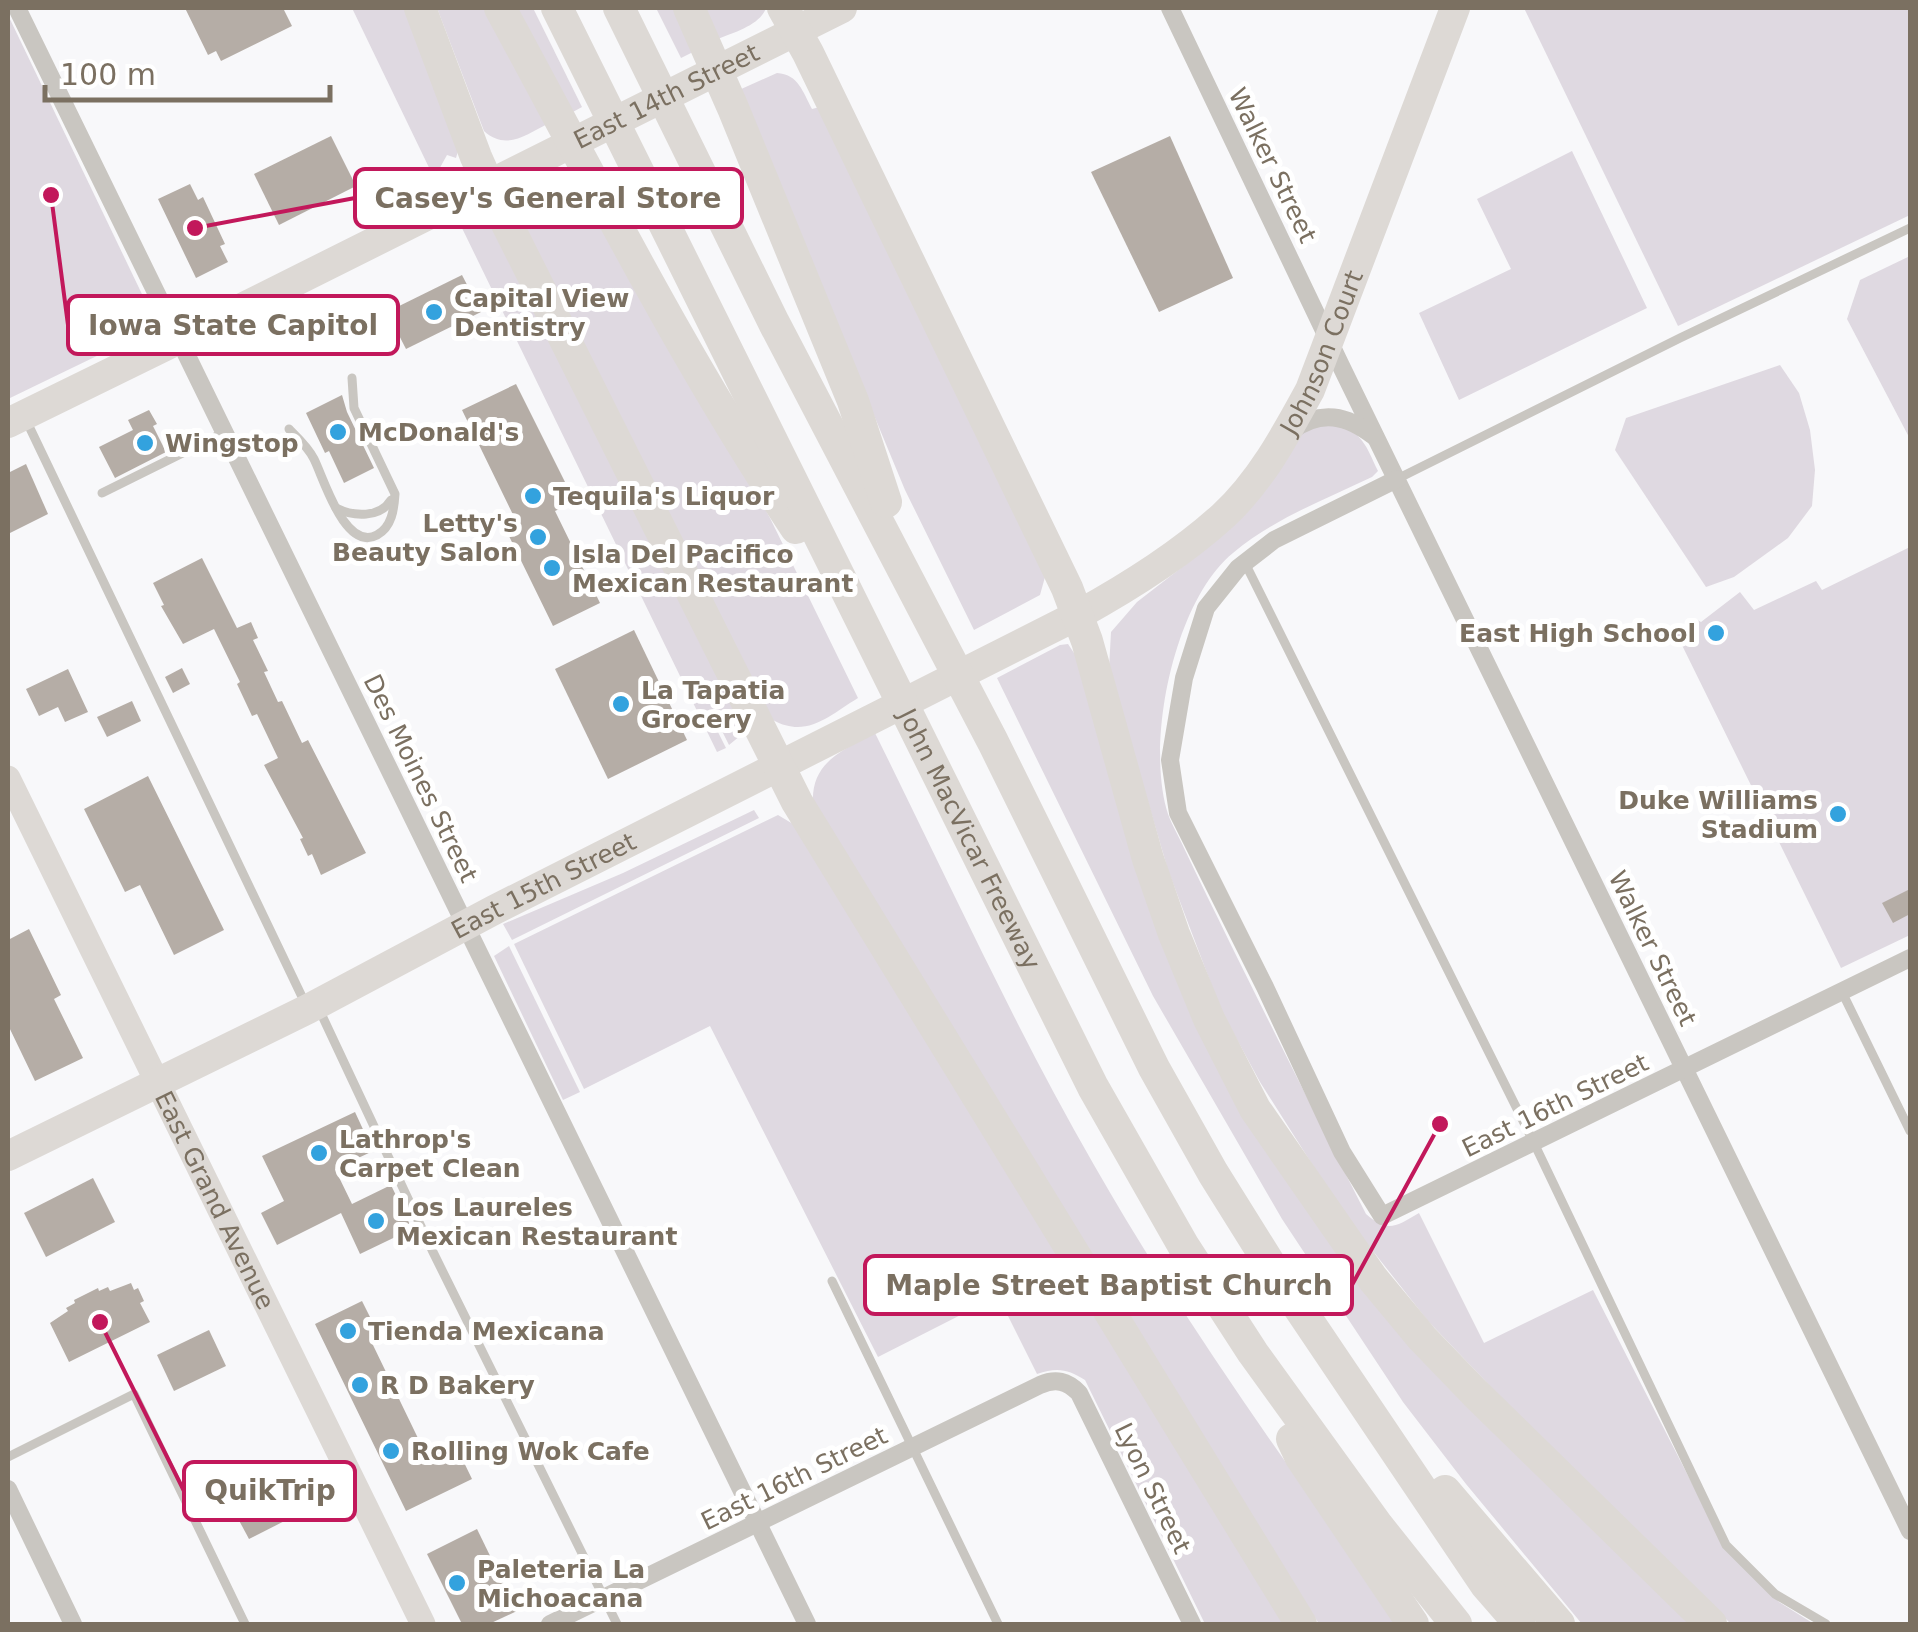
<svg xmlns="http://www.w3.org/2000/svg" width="1918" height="1632" viewBox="0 0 1918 1632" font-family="'DejaVu Sans',sans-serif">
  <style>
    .green { fill: #dfd9e1 }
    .building { fill: #b5ada6 }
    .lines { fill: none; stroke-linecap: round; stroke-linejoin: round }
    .service { stroke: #c9c6c1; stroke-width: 9 }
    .minor { stroke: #c9c6c1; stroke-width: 18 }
    .secondary { stroke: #ddd9d5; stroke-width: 25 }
    .primary { stroke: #ddd9d5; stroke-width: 30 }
    .motorway { stroke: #ddd9d5; stroke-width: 32 }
    .poi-dot { fill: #33a2de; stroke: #fff; stroke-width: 4 }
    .labels { text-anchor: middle; stroke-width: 10; stroke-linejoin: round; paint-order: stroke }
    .street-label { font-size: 25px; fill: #7b7061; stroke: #fff }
    .poi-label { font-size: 25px; font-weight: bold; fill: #7b7061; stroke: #fff; text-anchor: start }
    .leader { fill: none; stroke: #c2185b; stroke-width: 4 }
    .callout-dot { fill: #c2185b; stroke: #fff; stroke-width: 4 }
    .callout { fill: #fff; stroke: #c2185b; stroke-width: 4 }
    .callout-label { font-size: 28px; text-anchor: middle; font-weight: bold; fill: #7b7061 }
  </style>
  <rect width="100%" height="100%" fill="#f8f8fa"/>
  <g class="green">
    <polygon points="352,8 406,8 458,151 456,158 447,155 437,173 439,176 435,180"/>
    <path d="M437 8H487L549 123C526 135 506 151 484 131Z"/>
    <polygon points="515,8 533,8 582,107 571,113"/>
    <polygon points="656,8 677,8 697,50 681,58"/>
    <path d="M704 8H766C760 25 735 32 718 39Z"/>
    <polygon points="1524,8 1910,8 1910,215 1678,326"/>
    <polygon points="8,15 152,315 146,330 138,336 8,399"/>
    <path d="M777 73C798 74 803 92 812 109L820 107 1045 577 1040 595 974 630 905 490 739 90Z"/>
    <polygon points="1572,151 1647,308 1459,400 1419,313 1511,269 1477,199"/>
    <path d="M575 171 770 518 858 698C830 715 807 739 773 720L522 224 524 203H529C536 185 558 179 575 171Z"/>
    <polygon points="487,213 746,731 729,745 722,731 718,732 726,748 717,752 461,226"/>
    <polygon points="1910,256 1910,439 1847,319 1860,280"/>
    <polygon points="1780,365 1799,393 1810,430 1815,470 1812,506 1788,538 1734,577 1706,587 1615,450 1626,418"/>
    <path d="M1336 423C1364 435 1365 444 1378 471L1372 477C1326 499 1273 519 1233 553 1174 601 1145 743 1168 814 1172 825 1179 837 1184 848 1199 880 1215 912 1230 943 1275 1034 1320 1124 1366 1214 1388 1233 1395 1227 1419 1213L1484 1343 1593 1290 1725 1548 1779 1602 1814 1624H1731L1538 1436 1428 1321 1343 1213 1260 1082 1221 1010 1168 870 1109 669 1111 632 1137 602 1190 561 1295 439 1309 429Z"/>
    <polygon points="1910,547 1910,935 1841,968 1675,631 1696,619 1701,622 1740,592 1754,610 1816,581 1822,590"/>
    <polygon points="1068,644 1076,656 1262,1137 1696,1624 1582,1624 1466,1484 1403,1402 1282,1219 1153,996 997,678 1060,645"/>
    <path d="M875 733C947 878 1014 1026 1094 1165 1186 1326 1294 1475 1401 1624H1319L813 803C811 761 844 750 875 733Z"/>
    <polygon points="754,810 759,818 512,940 503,924 623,873"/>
    <path d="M778 815 793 824 1290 1624H1205L1085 1380C1068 1369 1057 1367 1037 1374L998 1296 878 1357 710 1026 584 1089 514 944Z"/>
    <polygon points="509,946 580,1092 563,1100 494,956"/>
  </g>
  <g class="building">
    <polygon points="185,8 283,8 292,26 221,61 216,51 208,55"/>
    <polygon points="331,136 356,186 279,225 254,174"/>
    <polygon points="1170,136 1233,278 1159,312 1091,172"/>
    <polygon points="190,184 198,200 203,197 225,244 220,246 228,262 196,278 158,199"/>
    <polygon points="462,275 481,312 406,349 387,312"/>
    <polygon points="516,384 575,502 555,511 600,603 553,626 508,534 520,529 462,410"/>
    <polygon points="342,395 347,412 374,468 344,483 329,451 325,453 306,413"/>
    <polygon points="149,410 157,424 153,426 166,452 115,478 99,447 133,430 128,420"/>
    <polygon points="26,464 48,514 8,534 8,473"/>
    <polygon points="202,558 237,628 251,622 258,638 253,640 268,671 264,672 278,702 282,701 302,743 308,740 366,853 321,875 312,854 308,856 300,839 303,838 264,765 278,758 257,714 252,716 237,684 240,682 214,629 183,644 161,606 164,605 153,583"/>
    <polygon points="634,630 687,740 608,779 555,669"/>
    <polygon points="182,668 190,684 173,693 165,677"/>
    <polygon points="68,669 88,712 65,722 58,707 39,716 26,689"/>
    <polygon points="132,701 141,721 107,737 97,717"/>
    <polygon points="148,776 224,930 174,955 140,885 125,892 84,809"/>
    <polygon points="1910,889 1910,914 1893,923 1882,903"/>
    <polygon points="29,929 61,995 54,999 83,1058 35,1081 8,1025 8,940"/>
    <polygon points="355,1112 373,1151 335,1169 352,1204 391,1185 412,1229 360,1254 341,1213 277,1245 261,1213 284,1201 262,1156"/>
    <polygon points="93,1178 115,1222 46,1257 24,1213"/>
    <polygon points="131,1283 134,1290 138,1288 144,1301 140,1303 150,1322 69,1362 50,1323 68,1311 66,1308 75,1303 74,1300 98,1288 99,1291 108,1287 110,1291"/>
    <polygon points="362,1301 381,1339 372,1343 429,1461 457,1448 472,1479 406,1511 315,1324"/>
    <polygon points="209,1330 226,1366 174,1391 157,1355"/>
    <polygon points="308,1475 322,1502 249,1539 235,1513"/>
    <polygon points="477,1529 517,1611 489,1624 462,1624 427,1554"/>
  </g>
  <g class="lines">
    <g class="service">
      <polyline points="27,422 305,1003"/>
      <path d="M289 429C298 438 308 447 314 459 324 479 345 552 377 535 392 527 394 509 395 494L354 408 352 378"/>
      <polyline points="1397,479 1680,338 1910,228"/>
      <polyline points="102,493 225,432"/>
      <path d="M336 508C354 517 380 518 391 500"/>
      <polyline points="1245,563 1534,1143 1726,1545 1775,1594 1826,1624"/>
      <polyline points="1842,992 1910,1131"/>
      <polyline points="318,1007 433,1252 617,1624"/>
      <polyline points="832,1281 998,1624"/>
      <polyline points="8,1457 134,1394 245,1624"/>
    </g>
    <g class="minor">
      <polyline points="17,8 807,1624"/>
      <polyline points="1170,8 1341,366 1910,1531"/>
      <path d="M1291 431C1321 409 1347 415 1375 437"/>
      <polyline points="1397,479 1274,540 1238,568 1206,608 1184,678 1170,760 1178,813 1265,987 1342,1152 1382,1216 1910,958"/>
      <polyline points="8,1489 73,1624"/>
      <path d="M550 1624 1040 1385C1056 1378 1067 1381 1079 1393L1192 1624"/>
    </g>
    <path class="secondary" id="s1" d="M8 778 423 1624"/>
    <g class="primary">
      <path id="s2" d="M8 423 208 325 842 8"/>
      <path id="s3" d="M8 1156 308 1009 494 910 1078 615C1129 587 1179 556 1223 516 1261 481 1286 434 1310 390L1455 8"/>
    </g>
    <g class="motorway">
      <polyline points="420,8 476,157 498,206 797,802 1301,1624"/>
      <path d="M500 8C595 183 685 362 796 528"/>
      <path id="s4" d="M557 8 1093 1087 1183 1245 1253 1353 1378 1526 1456 1624"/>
      <polyline points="619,8 774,323 993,742 1154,1068 1213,1173 1273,1269 1486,1585 1520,1624"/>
      <polyline points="689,8 733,108 853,401 886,502"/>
      <polyline points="783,8 808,53 1067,588 1087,641 1148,859 1174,934 1209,1019 1255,1109 1373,1279 1422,1338 1475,1393 1711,1624"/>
      <polyline points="1292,1439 1300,1456 1413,1624"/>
      <polyline points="1445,1491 1559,1624"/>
    </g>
  </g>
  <g class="poi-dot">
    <circle cx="434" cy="312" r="10"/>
    <circle cx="338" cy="432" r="10"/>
    <circle cx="145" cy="443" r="10"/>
    <circle cx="533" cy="496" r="10"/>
    <circle cx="538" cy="537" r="10"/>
    <circle cx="552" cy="568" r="10"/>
    <circle cx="1716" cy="633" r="10"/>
    <circle cx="621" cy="704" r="10"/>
    <circle cx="1838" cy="814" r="10"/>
    <circle cx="319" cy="1153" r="10"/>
    <circle cx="376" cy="1221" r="10"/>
    <circle cx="348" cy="1331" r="10"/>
    <circle cx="360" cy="1385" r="10"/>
    <circle cx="391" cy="1451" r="10"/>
    <circle cx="457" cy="1583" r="10"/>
  </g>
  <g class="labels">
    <g class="street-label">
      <text dy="9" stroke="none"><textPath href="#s2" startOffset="735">East 14th Street</textPath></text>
      <text transform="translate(1273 165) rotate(64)" y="9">Walker Street</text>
      <text dy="9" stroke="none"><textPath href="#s3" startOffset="1568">Johnson Court</textPath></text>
      <text transform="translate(421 778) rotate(64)" y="9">Des Moines Street</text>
      <text dy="9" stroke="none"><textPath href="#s4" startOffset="928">John MacVicar Freeway</textPath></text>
      <text dy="9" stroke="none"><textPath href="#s3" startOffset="600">East 15th Street</textPath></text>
      <text transform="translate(1653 948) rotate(64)" y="9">Walker Street</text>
      <text transform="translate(1555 1105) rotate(-26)" y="9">East 16th Street</text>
      <text dy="9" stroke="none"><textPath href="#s1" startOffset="470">East Grand Avenue</textPath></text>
      <text transform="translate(794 1478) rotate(-26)" y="9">East 16th Street</text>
      <text transform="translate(1153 1488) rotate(64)" y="9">Lyon Street</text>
    </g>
    <g class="poi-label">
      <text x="454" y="307">Capital View<tspan x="454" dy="29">Dentistry</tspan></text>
      <text x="358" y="441">McDonald's</text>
      <text x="165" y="452">Wingstop</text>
      <text x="553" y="505">Tequila's Liquor</text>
      <text x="518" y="532" text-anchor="end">Letty's<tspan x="518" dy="29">Beauty Salon</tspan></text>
      <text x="572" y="563">Isla Del Pacifico<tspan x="572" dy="29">Mexican Restaurant</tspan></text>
      <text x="1696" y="642" text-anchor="end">East High School</text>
      <text x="641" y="699">La Tapatia<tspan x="641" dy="29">Grocery</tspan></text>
      <text x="1818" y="809" text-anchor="end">Duke Williams<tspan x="1818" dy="29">Stadium</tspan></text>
      <text x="339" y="1148">Lathrop's<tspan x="339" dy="29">Carpet Clean</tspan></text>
      <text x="396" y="1216">Los Laureles<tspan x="396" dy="29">Mexican Restaurant</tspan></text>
      <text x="368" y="1340">Tienda Mexicana</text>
      <text x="380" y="1394">R D Bakery</text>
      <text x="411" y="1460">Rolling Wok Cafe</text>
      <text x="477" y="1578">Paleteria La<tspan x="477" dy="29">Michoacana</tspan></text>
    </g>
  </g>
  <path class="leader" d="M195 228L355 198M51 195L68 325M1440 1124L1352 1285M100 1322L184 1491"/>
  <g class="callout-dot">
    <circle cx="195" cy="228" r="10"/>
    <circle cx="51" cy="195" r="10"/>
    <circle cx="1440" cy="1124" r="10"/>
    <circle cx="100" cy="1322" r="10"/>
  </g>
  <g class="callout">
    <rect x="355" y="169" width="387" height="58" rx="10"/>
    <rect x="68" y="296" width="330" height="58" rx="10"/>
    <rect x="865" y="1256" width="487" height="58" rx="10"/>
    <rect x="184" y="1462" width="171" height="58" rx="10"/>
  </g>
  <g class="callout-label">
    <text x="548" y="208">Casey's General Store</text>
    <text x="233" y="335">Iowa State Capitol</text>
    <text x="1109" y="1295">Maple Street Baptist Church</text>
    <text x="270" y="1500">QuikTrip</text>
  </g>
  <rect width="1918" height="1632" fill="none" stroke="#7b7061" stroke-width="20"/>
  <path d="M45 85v15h285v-15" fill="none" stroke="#7b7061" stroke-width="5"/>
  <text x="60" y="85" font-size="30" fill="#7b7061" stroke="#ffffff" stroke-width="8" paint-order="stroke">100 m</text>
</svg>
